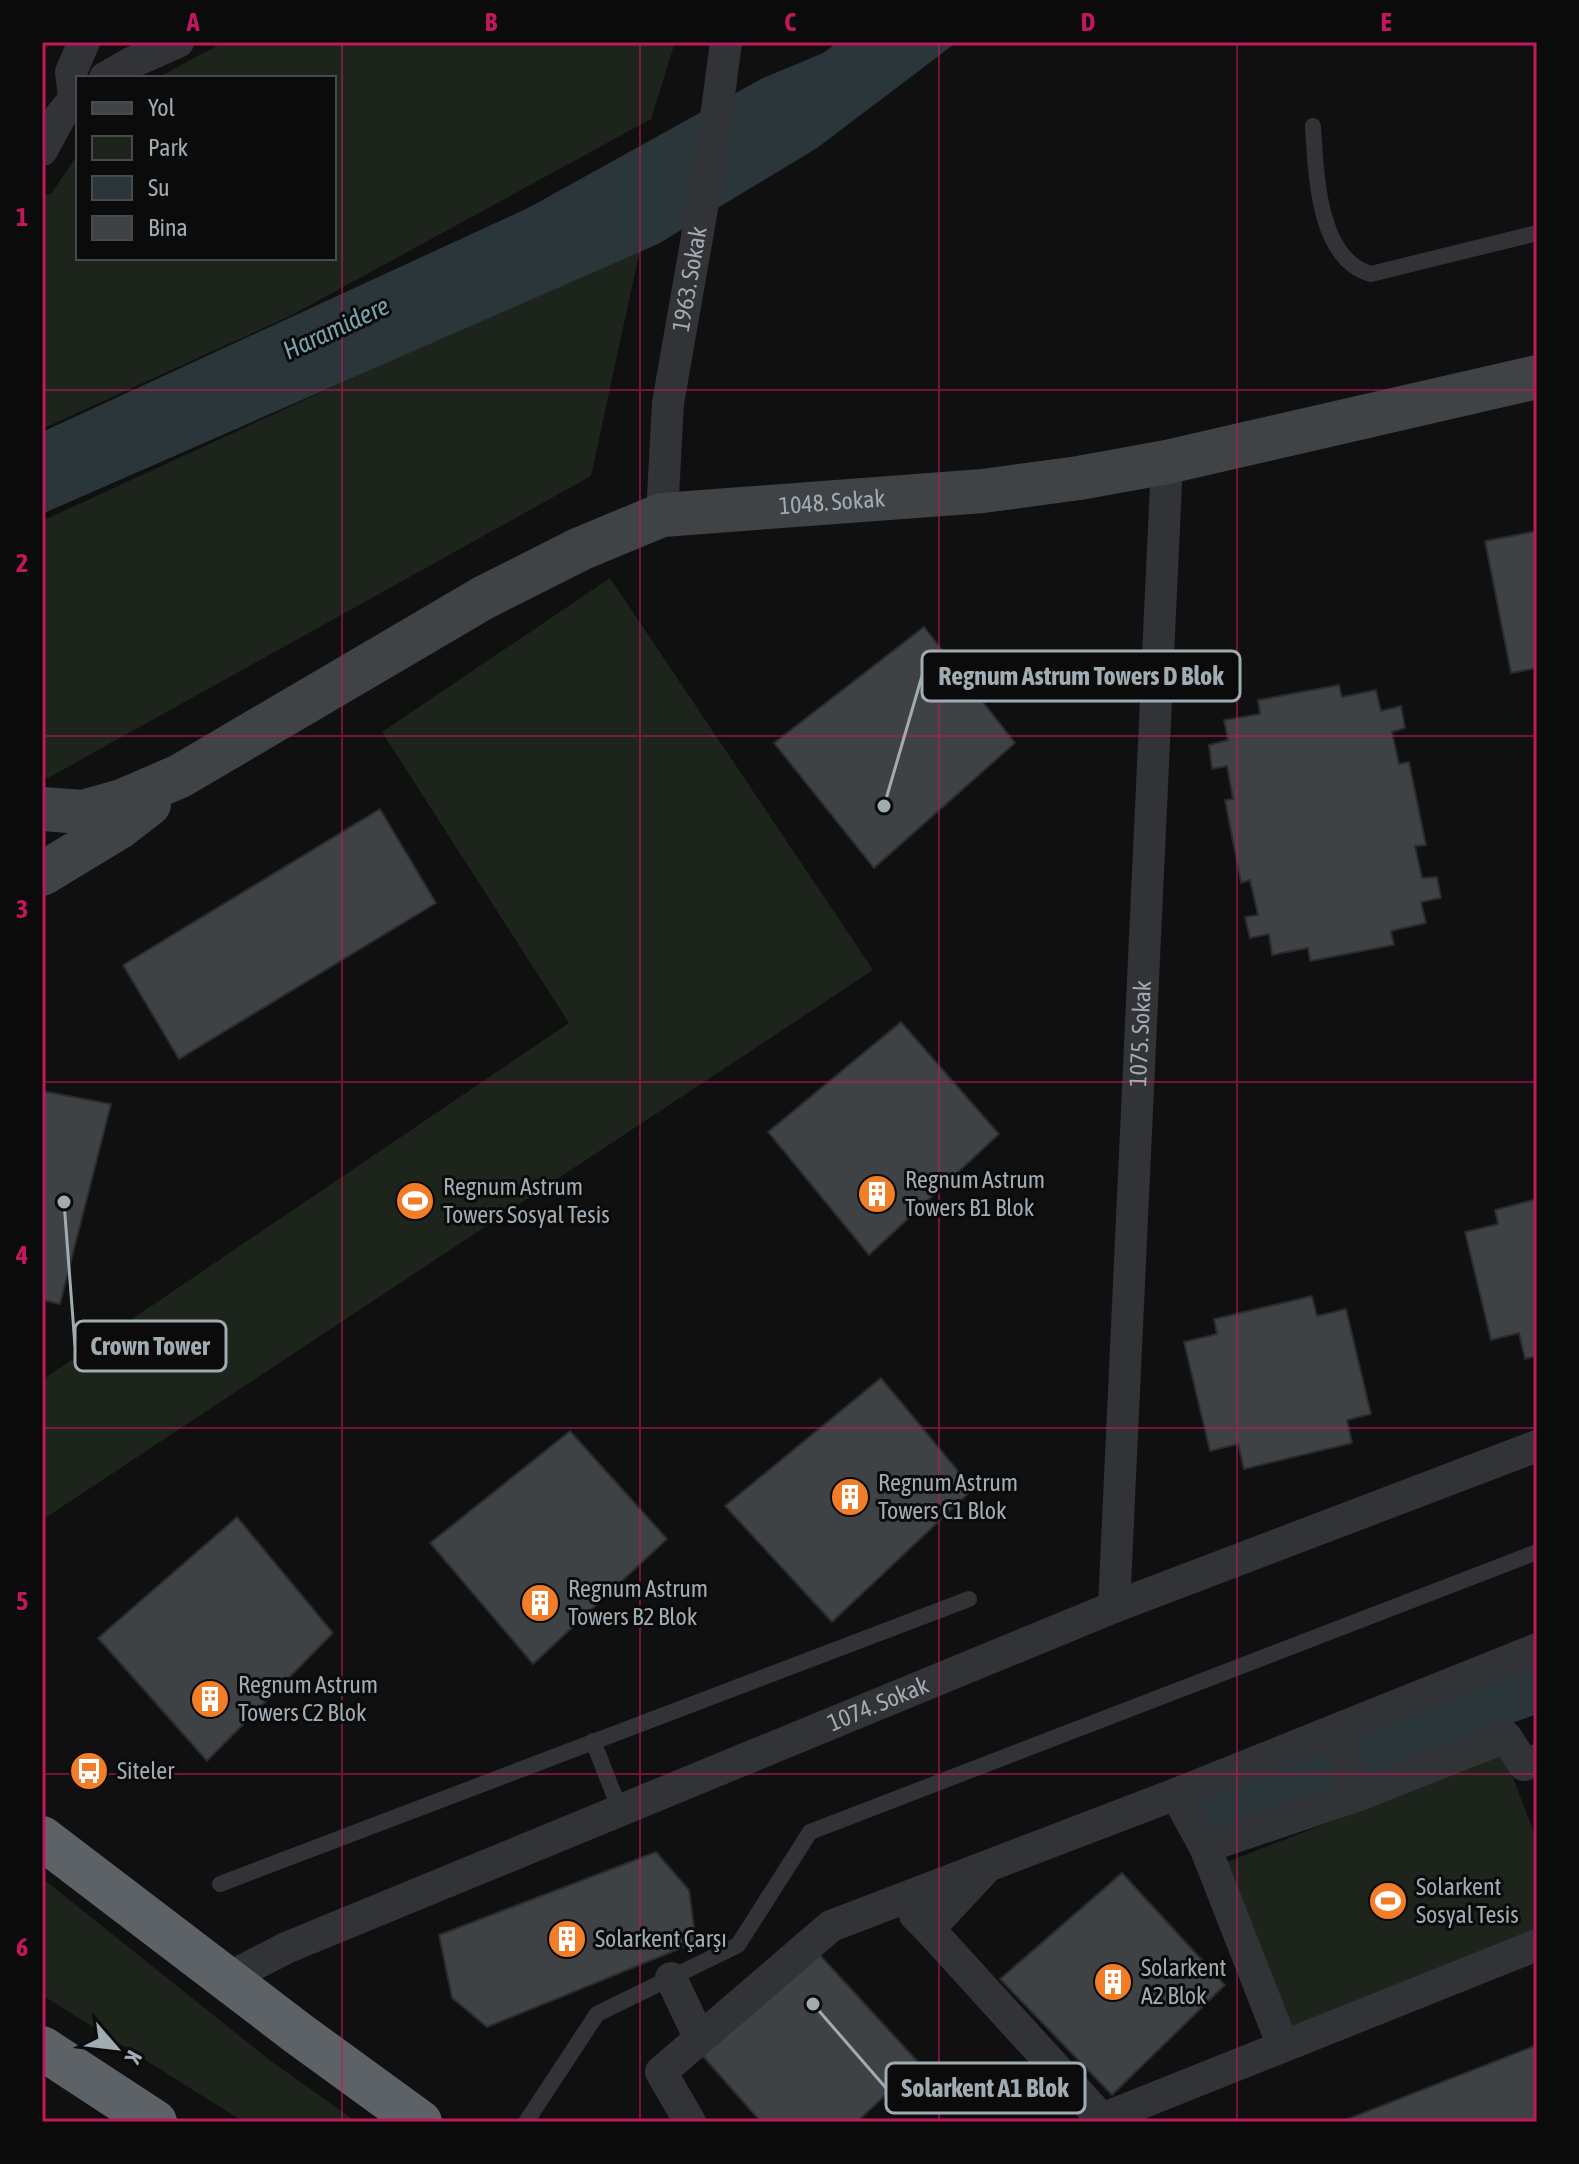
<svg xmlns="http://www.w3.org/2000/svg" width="1579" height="2164" viewBox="0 0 1579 2164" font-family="'Asap Condensed',sans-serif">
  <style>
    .green { fill: #1d241c }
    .water { fill: #2a363a }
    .building { fill: #3f4245; stroke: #2a2b2d; stroke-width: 2 }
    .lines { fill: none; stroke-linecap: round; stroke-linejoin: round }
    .lane { stroke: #313336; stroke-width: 16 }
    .street { stroke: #313336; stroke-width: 32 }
    .secondary { stroke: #3f4346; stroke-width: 44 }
    .highway { stroke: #5d6267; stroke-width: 44 }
    .grid { fill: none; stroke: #c2185b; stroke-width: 2; stroke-opacity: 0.55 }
    .labels { text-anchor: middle; stroke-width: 6; stroke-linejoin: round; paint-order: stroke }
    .street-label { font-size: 24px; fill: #a1abb2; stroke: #0b0b0c }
    .poi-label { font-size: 24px; fill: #a1abb2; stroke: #0b0b0c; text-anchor: start }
    .water-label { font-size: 26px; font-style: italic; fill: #77a2ae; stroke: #0b0b0c }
    .leader { fill: none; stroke: #a1abb2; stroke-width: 3 }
    .callout-dot { fill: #a1abb2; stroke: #0b0b0c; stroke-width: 3 }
    .callout { fill: #0b0b0c; stroke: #a1abb2; stroke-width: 3 }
    .callout-label { font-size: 26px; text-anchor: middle; font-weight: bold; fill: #a1abb2 }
    .neatline { fill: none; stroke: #c2185b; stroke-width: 3 }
    .grid-label { font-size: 26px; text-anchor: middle; font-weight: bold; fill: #c2185b }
  </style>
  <rect width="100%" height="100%" fill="#101011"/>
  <g class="green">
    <polygon points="224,42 675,42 651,119 290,316 42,429 42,195 51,194 78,154 78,258 334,258 334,78 157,78"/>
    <polygon points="641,245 591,476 48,778 42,775 42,521"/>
    <polygon points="610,578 873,970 42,1520 42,1380 569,1023 382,732"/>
    <polygon points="1504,1755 1537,1840 1537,1940 1290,2032 1224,1863"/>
    <polygon points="42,1878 272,2062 357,2122 244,2122 42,1995"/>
  </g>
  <g class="water">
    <polygon points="838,42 957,42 817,148 658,244 42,514 42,432 528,208 761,79 823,53"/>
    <polygon points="1537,1659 1537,1714 1210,1833 1195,1799"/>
  </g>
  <g class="building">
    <polygon points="1537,531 1537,668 1511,673 1485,541"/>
    <polygon points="924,627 1015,743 874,868 774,743"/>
    <polygon points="1339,685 1342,697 1376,690 1381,711 1401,706 1405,728 1392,732 1399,764 1409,762 1426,845 1415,846 1422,878 1437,877 1441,898 1421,902 1426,923 1391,931 1394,945 1310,961 1308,948 1272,955 1269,934 1250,938 1245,917 1258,915 1250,880 1241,883 1225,800 1233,799 1227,766 1212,769 1209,745 1228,740 1224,720 1260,714 1258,700"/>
    <polygon points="380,809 436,903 179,1059 123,965"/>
    <polygon points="901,1022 999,1134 869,1255 768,1132"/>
    <polygon points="42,1091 111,1104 60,1304 42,1300"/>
    <polygon points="1537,1199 1537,1356 1525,1359 1519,1333 1491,1340 1465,1232 1498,1224 1495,1210"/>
    <polygon points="1312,1296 1317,1316 1346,1309 1371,1414 1347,1420 1352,1443 1244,1469 1238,1444 1210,1451 1184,1342 1217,1334 1214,1319"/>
    <polygon points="881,1378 973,1489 832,1622 725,1506"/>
    <polygon points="570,1431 667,1539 533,1664 430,1543"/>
    <polygon points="237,1517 333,1633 207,1761 98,1638"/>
    <polygon points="656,1852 689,1890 696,1942 487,2027 452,1998 439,1935"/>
    <polygon points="1122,1873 1225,1985 1112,2095 1000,1979"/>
    <polygon points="819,1954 919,2063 857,2122 761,2122 701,2054"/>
    <polygon points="1537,2045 1537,2122 1340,2122"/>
  </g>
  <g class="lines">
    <g class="lane">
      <path d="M1313 126C1316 171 1317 259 1371 274L1537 233"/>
      <polyline points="593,1741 620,1810"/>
      <polyline points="220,1884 969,1599"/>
      <polyline points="526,2122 597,2014 738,1945 810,1832 1537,1552"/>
    </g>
    <g class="street">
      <polyline points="105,78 133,62 178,42"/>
      <polyline points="74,98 71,72 84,42"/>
      <polyline points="42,150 61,115 78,95"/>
      <path id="s1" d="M662 515 668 403 710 163 726 42"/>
      <path id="s2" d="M1114 1607 1167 462"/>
      <polyline points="1336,1731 1359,1795"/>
      <polyline points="1176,1794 1205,1847"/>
      <polyline points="915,1915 929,1929 984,1870"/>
      <polyline points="929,1929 1102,2119"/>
      <polyline points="671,1978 699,2037"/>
      <path id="s3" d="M226 1979 286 1948 1114 1607 1537 1446"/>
      <polyline points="1283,2046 1205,1847 1359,1795 1506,1737 1524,1765 1537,1760"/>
      <polyline points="690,2122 661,2072 831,1926 1176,1794 1537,1649"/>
      <polyline points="1094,2122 1537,1945"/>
    </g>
    <g class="secondary">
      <path id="s4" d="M42 809 83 812 122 801 180 776 483 598 580 549 662 515 983 491 1079 478 1167 462 1537 377"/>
      <polyline points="42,874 118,828 149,804"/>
    </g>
    <g class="highway">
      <polyline points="42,1838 299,2034 420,2122"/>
      <polyline points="42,2048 155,2122"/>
    </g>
  </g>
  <path class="grid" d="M342 42V2122M640 42V2122M939 42V2122M1237 42V2122M42 390H1537M42 736H1537M42 1082H1537M42 1428H1537M42 1774H1537"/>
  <defs>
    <g id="building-disc" transform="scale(2)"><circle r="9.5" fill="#f17d29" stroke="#0b0b0c"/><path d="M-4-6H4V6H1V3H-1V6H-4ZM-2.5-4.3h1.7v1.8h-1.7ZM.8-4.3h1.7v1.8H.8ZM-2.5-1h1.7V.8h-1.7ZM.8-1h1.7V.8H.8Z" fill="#fff"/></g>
    <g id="stadium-disc" transform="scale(2)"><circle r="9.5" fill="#f17d29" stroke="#0b0b0c"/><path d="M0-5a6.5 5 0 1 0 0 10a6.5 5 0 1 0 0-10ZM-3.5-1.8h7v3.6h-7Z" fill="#fff"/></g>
    <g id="bus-disc" transform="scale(2)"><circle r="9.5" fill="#f17d29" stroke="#0b0b0c"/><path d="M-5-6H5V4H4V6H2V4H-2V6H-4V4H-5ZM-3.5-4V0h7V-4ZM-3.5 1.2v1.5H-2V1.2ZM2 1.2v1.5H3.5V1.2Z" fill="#fff"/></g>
  </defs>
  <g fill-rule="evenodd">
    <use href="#building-disc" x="877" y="1194"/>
    <use href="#stadium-disc" x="415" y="1201"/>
    <use href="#building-disc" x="850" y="1497"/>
    <use href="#building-disc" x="540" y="1603"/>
    <use href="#building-disc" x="210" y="1699"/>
    <use href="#bus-disc" x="89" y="1771"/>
    <use href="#stadium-disc" x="1388" y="1901"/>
    <use href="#building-disc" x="567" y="1939"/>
    <use href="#building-disc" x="1113" y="1982"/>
  </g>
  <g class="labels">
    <g class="street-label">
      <text dy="8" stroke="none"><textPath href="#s1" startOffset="238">1963. Sokak</textPath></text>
      <text dy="8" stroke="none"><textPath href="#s4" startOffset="864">1048. Sokak</textPath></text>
      <text dy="8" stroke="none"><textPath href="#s2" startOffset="574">1075. Sokak</textPath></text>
      <text dy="8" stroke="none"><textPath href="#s3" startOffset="708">1074. Sokak</textPath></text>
    </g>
    <g class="poi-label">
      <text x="905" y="1188">Regnum Astrum<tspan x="905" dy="28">Towers B1 Blok</tspan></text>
      <text x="443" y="1195">Regnum Astrum<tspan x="443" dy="28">Towers Sosyal Tesis</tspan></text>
      <text x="878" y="1491">Regnum Astrum<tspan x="878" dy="28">Towers C1 Blok</tspan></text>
      <text x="568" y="1597">Regnum Astrum<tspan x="568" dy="28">Towers B2 Blok</tspan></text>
      <text x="238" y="1693">Regnum Astrum<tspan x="238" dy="28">Towers C2 Blok</tspan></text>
      <text x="117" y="1779">Siteler</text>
      <text x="1416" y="1895">Solarkent<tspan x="1416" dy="28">Sosyal Tesis</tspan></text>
      <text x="595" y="1947">Solarkent Çarşı</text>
      <text x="1141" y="1976">Solarkent<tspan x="1141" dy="28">A2 Blok</tspan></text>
    </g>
    <g class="water-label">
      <text transform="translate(336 328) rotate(-25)" y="9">Haramidere</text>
    </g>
  </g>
  <path class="leader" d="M884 806L922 676M64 1202L75 1346M813 2004L886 2088"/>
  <g class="callout-dot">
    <circle cx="884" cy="806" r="8"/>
    <circle cx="64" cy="1202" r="8"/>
    <circle cx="813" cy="2004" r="8"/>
  </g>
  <g class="callout">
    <rect x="922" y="651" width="318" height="50" rx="8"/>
    <rect x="75" y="1321" width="151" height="50" rx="8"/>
    <rect x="886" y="2063" width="199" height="50" rx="8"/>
  </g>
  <g class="callout-label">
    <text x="1081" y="685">Regnum Astrum Towers D Blok</text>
    <text x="150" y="1355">Crown Tower</text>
    <text x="985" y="2097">Solarkent A1 Blok</text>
  </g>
  <rect width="1579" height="2164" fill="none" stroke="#0b0b0c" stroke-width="88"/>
  <rect x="76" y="76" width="260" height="184" fill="#0b0b0c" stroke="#474b4e" stroke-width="2"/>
  <rect x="92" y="102" width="40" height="12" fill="#3f4346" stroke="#474b4e" stroke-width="2"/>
  <text x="148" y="116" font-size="24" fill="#a1abb2">Yol</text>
  <rect x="92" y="136" width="40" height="24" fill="#1d241c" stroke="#474b4e" stroke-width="2"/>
  <text x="148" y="156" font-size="24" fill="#a1abb2">Park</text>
  <rect x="92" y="176" width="40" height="24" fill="#2a363a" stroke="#474b4e" stroke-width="2"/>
  <text x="148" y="196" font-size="24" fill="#a1abb2">Su</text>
  <rect x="92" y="216" width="40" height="24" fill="#3f4245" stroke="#474b4e" stroke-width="2"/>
  <text x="148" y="236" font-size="24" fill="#a1abb2">Bina</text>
  <g transform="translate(116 2048) rotate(118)" stroke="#0b0b0c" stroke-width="6" paint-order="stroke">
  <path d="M0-6L14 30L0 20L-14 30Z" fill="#a1abb2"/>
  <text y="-12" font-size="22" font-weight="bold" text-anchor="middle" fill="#a1abb2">K</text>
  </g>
  <rect x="44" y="44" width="1491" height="2076" class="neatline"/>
  <g class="grid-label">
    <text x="193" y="31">A</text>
    <text x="491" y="31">B</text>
    <text x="790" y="31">C</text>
    <text x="1088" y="31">D</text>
    <text x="1386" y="31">E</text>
    <text x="22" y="226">1</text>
    <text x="22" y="572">2</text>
    <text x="22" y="918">3</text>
    <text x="22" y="1264">4</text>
    <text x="22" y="1610">5</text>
    <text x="22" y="1956">6</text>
  </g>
</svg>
